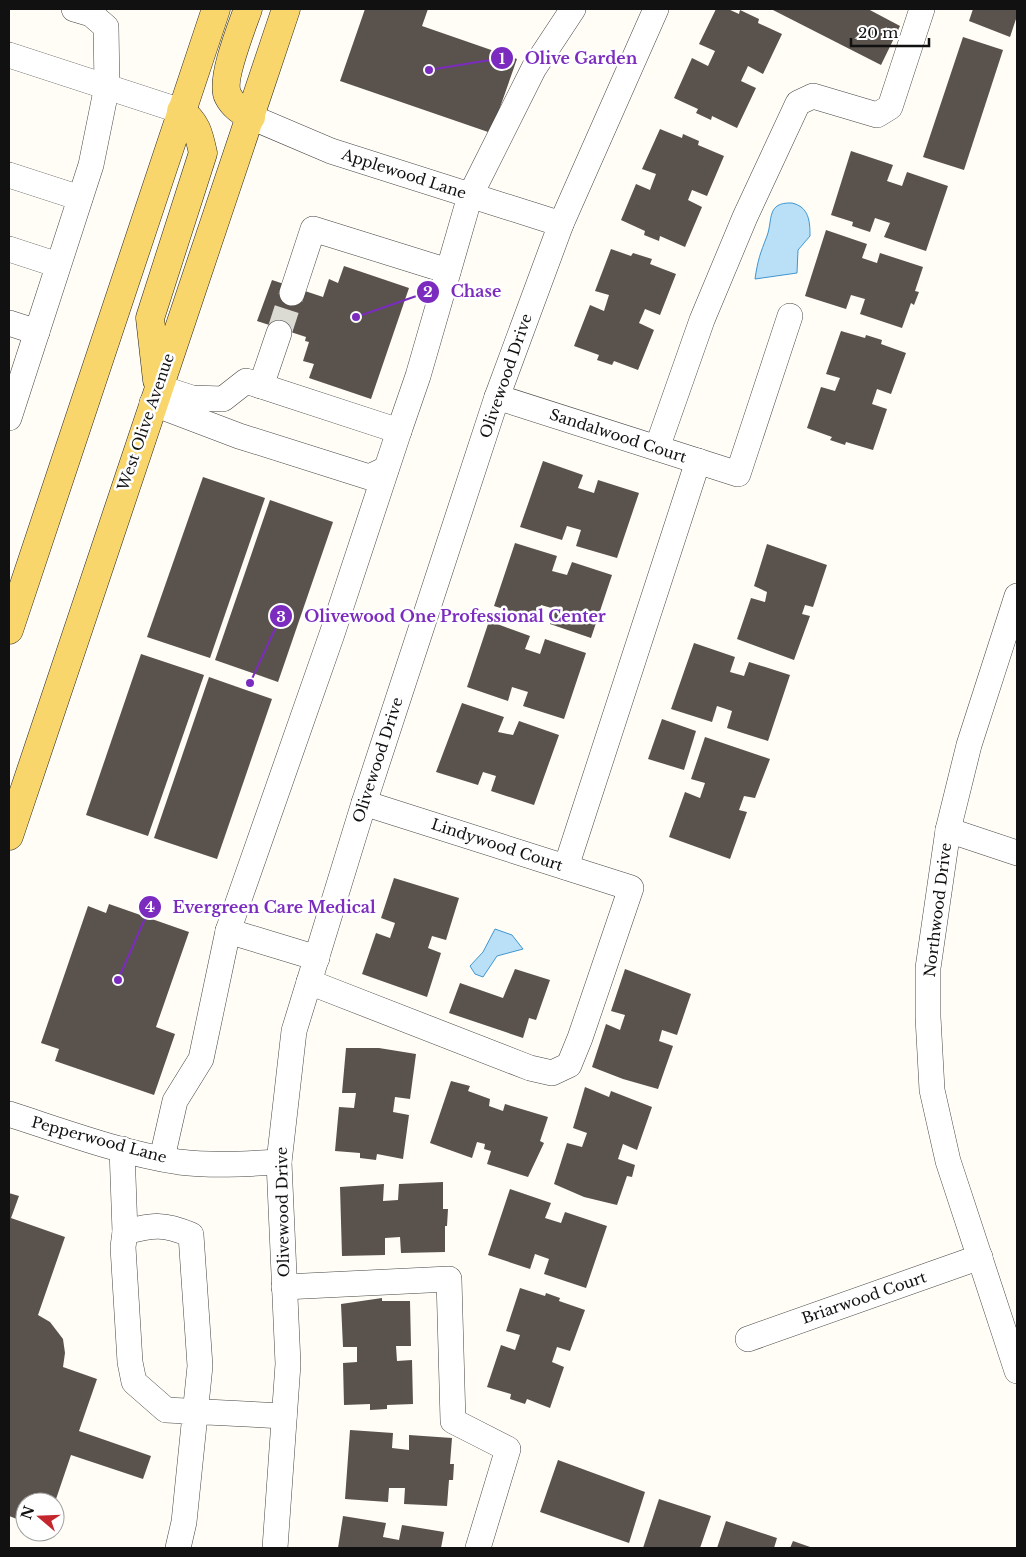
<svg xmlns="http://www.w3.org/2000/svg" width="1026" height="1557" viewBox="0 0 1026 1557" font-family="'Libre Baskerville',serif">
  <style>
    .water { fill: #b9e0f7; stroke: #3f96cf }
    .building { fill: #5a524d }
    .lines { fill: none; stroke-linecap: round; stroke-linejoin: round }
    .minor-tunnel { stroke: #dbdad3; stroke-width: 25; stroke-dasharray: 25 12; stroke-linecap: butt }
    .minor-casing { stroke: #444; stroke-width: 26 }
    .major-casing { stroke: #222; stroke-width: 29 }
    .minor { stroke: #fff; stroke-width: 25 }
    .major { stroke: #f9d66b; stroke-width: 28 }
    .labels { text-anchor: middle; stroke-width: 5; stroke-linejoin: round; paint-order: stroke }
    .street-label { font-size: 15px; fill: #111; stroke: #fff }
    .leader { fill: none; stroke: #7b2cbf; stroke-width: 2 }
    .callout-dot { fill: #7b2cbf; stroke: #fff; stroke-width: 2 }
    .mark-label { font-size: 15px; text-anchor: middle; font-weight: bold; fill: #fff }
    .callout-label { font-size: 16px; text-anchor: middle; font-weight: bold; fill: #7b2cbf; stroke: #fff; stroke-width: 5; stroke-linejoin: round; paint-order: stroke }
  </style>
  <rect width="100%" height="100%" fill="#fffdf5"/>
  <g class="water">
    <path d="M792 203C809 207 810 221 810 236L798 250 797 273 755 279C758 259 760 254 767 236 773 220 766 202 792 203Z"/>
    <polygon points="495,929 512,935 523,949 497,956 483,977 475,974 470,966 483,952"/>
  </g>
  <g class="building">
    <polygon points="365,9 428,9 422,26 517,59 491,133 340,81"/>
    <polygon points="716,9 728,9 739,14 740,10 759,19 758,23 782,34 763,74 748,66 741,81 756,88 737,128 712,116 711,120 696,113 698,109 674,98 692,58 708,66 715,51 699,44"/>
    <polygon points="771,9 868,9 900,26 881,65"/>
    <polygon points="973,9 1017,9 1017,16 1010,37 969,21"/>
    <polygon points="963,37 1003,50 964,170 923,157"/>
    <polygon points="660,129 682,138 683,134 699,141 698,145 724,156 707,196 692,190 688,200 702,207 685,247 660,236 659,241 644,235 645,231 621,220 636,184 650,190 656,174 642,169"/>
    <polygon points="851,151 893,165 887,181 902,186 907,172 948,186 926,251 884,237 890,223 875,218 870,232 852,226 853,222 831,215"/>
    <polygon points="826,230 867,244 862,258 877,263 880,253 923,267 915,291 919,292 914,305 911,303 902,328 860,314 865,299 851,295 846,309 805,296"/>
    <polygon points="611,249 631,256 633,253 652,259 650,264 676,274 660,315 645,309 639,323 654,330 638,370 614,361 612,365 597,360 599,355 574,346 590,305 604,311 609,295 595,291"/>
    <polygon points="344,266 409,288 371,399 309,378 314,364 303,361 309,342 305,341 306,337 257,321 272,280 323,297 329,279 338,283"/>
    <polygon points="841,331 865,338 866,335 882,340 881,344 906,353 891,394 877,389 872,404 887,409 873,450 846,442 845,445 830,440 832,437 807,428 821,387 835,391 840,378 826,374"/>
    <polygon points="543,461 583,475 578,488 594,493 598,480 639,493 617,558 576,546 581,530 567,526 562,540 520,527"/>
    <polygon points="203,477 265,498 210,658 147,637"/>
    <polygon points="270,500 333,522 278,682 215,660"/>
    <polygon points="515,543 557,556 552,571 567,575 572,562 612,575 591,638 550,624 555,609 541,605 536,619 494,606"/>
    <polygon points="767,544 827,565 813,607 805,605 802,614 810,616 794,660 737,639 751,598 765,602 767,592 754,586"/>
    <polygon points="489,621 530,636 525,649 540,654 545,639 586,653 564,719 523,706 528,692 512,687 508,701 467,687"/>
    <polygon points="694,643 735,657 730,672 744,676 749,662 790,675 768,741 727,728 732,711 717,706 712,722 671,709"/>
    <polygon points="141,654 204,675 148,836 86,815"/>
    <polygon points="209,677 272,699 217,859 154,838"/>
    <polygon points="462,703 504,717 498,732 513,735 519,721 559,735 534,805 491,791 496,776 483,772 478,785 436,772"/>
    <polygon points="662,719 696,731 684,770 648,759"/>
    <polygon points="705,737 770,759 755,798 744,796 739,810 747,812 730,859 669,837 685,792 700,798 705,783 691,779"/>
    <polygon points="394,878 459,898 446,940 432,936 428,948 441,953 427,997 362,974 376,933 390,938 395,923 381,918"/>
    <polygon points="109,904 189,932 156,1027 175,1034 154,1095 55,1061 59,1049 41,1043 88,906 106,913"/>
    <polygon points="515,969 550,980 536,1020 529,1018 523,1038 449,1013 460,983 503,998"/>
    <polygon points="625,969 691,994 677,1035 662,1030 659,1041 673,1046 658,1089 623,1079 592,1067 606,1024 620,1030 625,1015 611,1011"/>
    <polygon points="346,1048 379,1048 416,1054 410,1099 395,1097 393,1112 409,1115 403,1159 377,1154 376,1160 360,1158 360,1153 335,1151 339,1107 354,1108 356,1093 342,1093"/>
    <polygon points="451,1081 470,1086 468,1091 490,1099 489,1106 503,1111 505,1104 548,1117 540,1141 544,1143 528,1177 487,1164 491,1151 484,1149 485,1144 477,1142 472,1158 430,1143"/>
    <polygon points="585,1087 609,1097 611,1091 652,1107 637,1150 623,1144 618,1159 635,1165 632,1177 627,1176 617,1205 584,1197 554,1184 567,1143 582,1147 587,1133 573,1128"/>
    <polygon points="443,1182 443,1209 448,1209 447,1226 445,1226 445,1252 401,1253 400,1237 385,1238 385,1255 342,1256 340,1187 384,1184 383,1201 398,1200 399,1184"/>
    <polygon points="510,1189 551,1203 545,1218 561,1223 565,1212 607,1226 586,1288 544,1274 549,1259 535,1254 530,1269 488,1255"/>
    <polygon points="9,1193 19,1196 11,1218 65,1237 38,1315 50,1322 63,1339 65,1353 63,1367 97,1379 79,1431 151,1456 143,1479 71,1455 55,1502 25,1502 25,1522 9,1516"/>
    <polygon points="520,1288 545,1296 546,1293 560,1298 559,1301 585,1310 570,1351 557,1347 552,1362 564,1367 550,1408 527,1399 525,1404 510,1399 511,1394 487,1387 501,1345 515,1350 520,1335 506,1331"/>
    <polygon points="382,1298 382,1301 410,1301 411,1346 396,1346 397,1361 412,1360 413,1404 387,1405 387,1409 370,1410 370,1404 344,1405 343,1363 357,1362 357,1347 343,1347 341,1304"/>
    <polygon points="350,1430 393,1433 392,1448 409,1450 409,1435 452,1438 450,1464 454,1464 453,1480 449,1480 447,1506 404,1504 405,1488 389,1488 388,1502 345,1499"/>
    <polygon points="558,1460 645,1492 629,1543 540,1512"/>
    <polygon points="659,1499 711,1516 700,1548 643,1548"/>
    <polygon points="343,1516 386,1523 383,1537 399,1540 402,1525 444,1532 441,1548 338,1548"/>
    <polygon points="726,1521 777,1538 774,1548 717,1548"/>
    <polygon points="793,1541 813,1548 790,1548"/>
  </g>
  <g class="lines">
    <polyline class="minor-tunnel" points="279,333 292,293"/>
    <g class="minor-casing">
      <g id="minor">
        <polyline points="9,55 181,111"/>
        <polyline points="251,117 331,151 561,224"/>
        <polyline points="9,175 80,198"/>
        <polyline points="9,249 58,265"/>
        <polyline points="292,293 313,229 448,271"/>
        <polyline points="9,323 37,332"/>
        <polyline points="261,386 279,333"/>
        <polyline points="158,387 192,398 223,399 246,381 399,431 332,634 228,931 201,1059 175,1101 162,1158"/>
        <polyline points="497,397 738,474 790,316"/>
        <polyline points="152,403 239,436 369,477 386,469"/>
        <polyline points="9,418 91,165 107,86 106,27 91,14 74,9"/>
        <polyline points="399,431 418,376 470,196 534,68 573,9"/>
        <polyline points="657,448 702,320 745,217 798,103 813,96 877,115 890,107 922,9"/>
        <polyline points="1017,596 969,745 948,830 928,968 928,1017 932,1090 948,1161 1017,1371"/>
        <polyline points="948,830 1017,853"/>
        <polyline points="566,867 698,461"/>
        <polyline points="228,931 317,958"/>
        <polyline points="309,982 530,1068 552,1073 569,1065 580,1038 631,888 364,803"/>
        <path d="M9 1114C65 1132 121 1153 179 1162 212 1166 245 1164 279 1162"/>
        <polyline points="122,1149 125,1232"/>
        <polyline points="284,1287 449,1279 453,1421 508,1449 478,1548"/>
        <polyline points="748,1339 980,1257"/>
        <path d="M178 1548 184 1522 200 1366 191 1235C164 1223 153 1225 125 1232L123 1247 130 1362 134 1382 166 1410 284 1416"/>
        <polyline points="275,1548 288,1364 279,1162 294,1031 364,803 497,397 561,224 656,9"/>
      </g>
    </g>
    <g class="major-casing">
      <g id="major">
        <path d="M248 9C242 26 220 81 228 96 233 106 241 111 251 117"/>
        <path d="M157 380 150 318 203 153C199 135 197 123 181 111"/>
        <polyline points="9,630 216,9"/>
        <polyline points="9,836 286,9"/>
      </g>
    </g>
    <use href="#minor" class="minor"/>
    <use href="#major" class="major"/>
  </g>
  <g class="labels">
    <g class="street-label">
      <text transform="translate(404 174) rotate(18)" y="5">Applewood Lane</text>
      <text transform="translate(506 376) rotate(-71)" y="5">Olivewood Drive</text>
      <text transform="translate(146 422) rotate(-71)" y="5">West Olive Avenue</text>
      <text transform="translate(618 436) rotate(18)" y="5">Sandalwood Court</text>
      <text transform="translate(378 760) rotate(-72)" y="5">Olivewood Drive</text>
      <text transform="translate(497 845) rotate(18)" y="5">Lindywood Court</text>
      <text transform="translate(938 910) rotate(-83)" y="5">Northwood Drive</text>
      <text transform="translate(99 1140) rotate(15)" y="5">Pepperwood Lane</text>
      <text transform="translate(283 1212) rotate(-91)" y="5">Olivewood Drive</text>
      <text transform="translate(864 1298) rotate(-19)" y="5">Briarwood Court</text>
    </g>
  </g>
  <path class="leader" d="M429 70L502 58M356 317L428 292M250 683L281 616M118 980L150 907"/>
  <g class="callout-dot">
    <circle cx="429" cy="70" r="5"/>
    <circle cx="356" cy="317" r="5"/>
    <circle cx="250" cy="683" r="5"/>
    <circle cx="118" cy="980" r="5"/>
    <circle cx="502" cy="58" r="12"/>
    <circle cx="428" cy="292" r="12"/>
    <circle cx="281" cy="616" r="12"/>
    <circle cx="150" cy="907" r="12"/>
  </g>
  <g class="mark-label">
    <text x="502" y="64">1</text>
    <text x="428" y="297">2</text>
    <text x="281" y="622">3</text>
    <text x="150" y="912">4</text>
  </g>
  <g class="callout-label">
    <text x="581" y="64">Olive Garden</text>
    <text x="476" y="297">Chase</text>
    <text x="455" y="622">Olivewood One Professional Center</text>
    <text x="274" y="913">Evergreen Care Medical</text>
  </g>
  <rect width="1026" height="1557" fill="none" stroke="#111111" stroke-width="20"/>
  <g transform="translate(40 1517) rotate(289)"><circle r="24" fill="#ffffff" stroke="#a0a0a0"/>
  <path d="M0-4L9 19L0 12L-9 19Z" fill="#c4262e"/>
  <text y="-8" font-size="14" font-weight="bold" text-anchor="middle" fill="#111111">N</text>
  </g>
  <path d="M851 38v8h78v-8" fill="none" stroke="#111111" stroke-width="2.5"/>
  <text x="858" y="38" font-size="15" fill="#111111" stroke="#ffffff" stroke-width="4" paint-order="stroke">20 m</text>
</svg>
